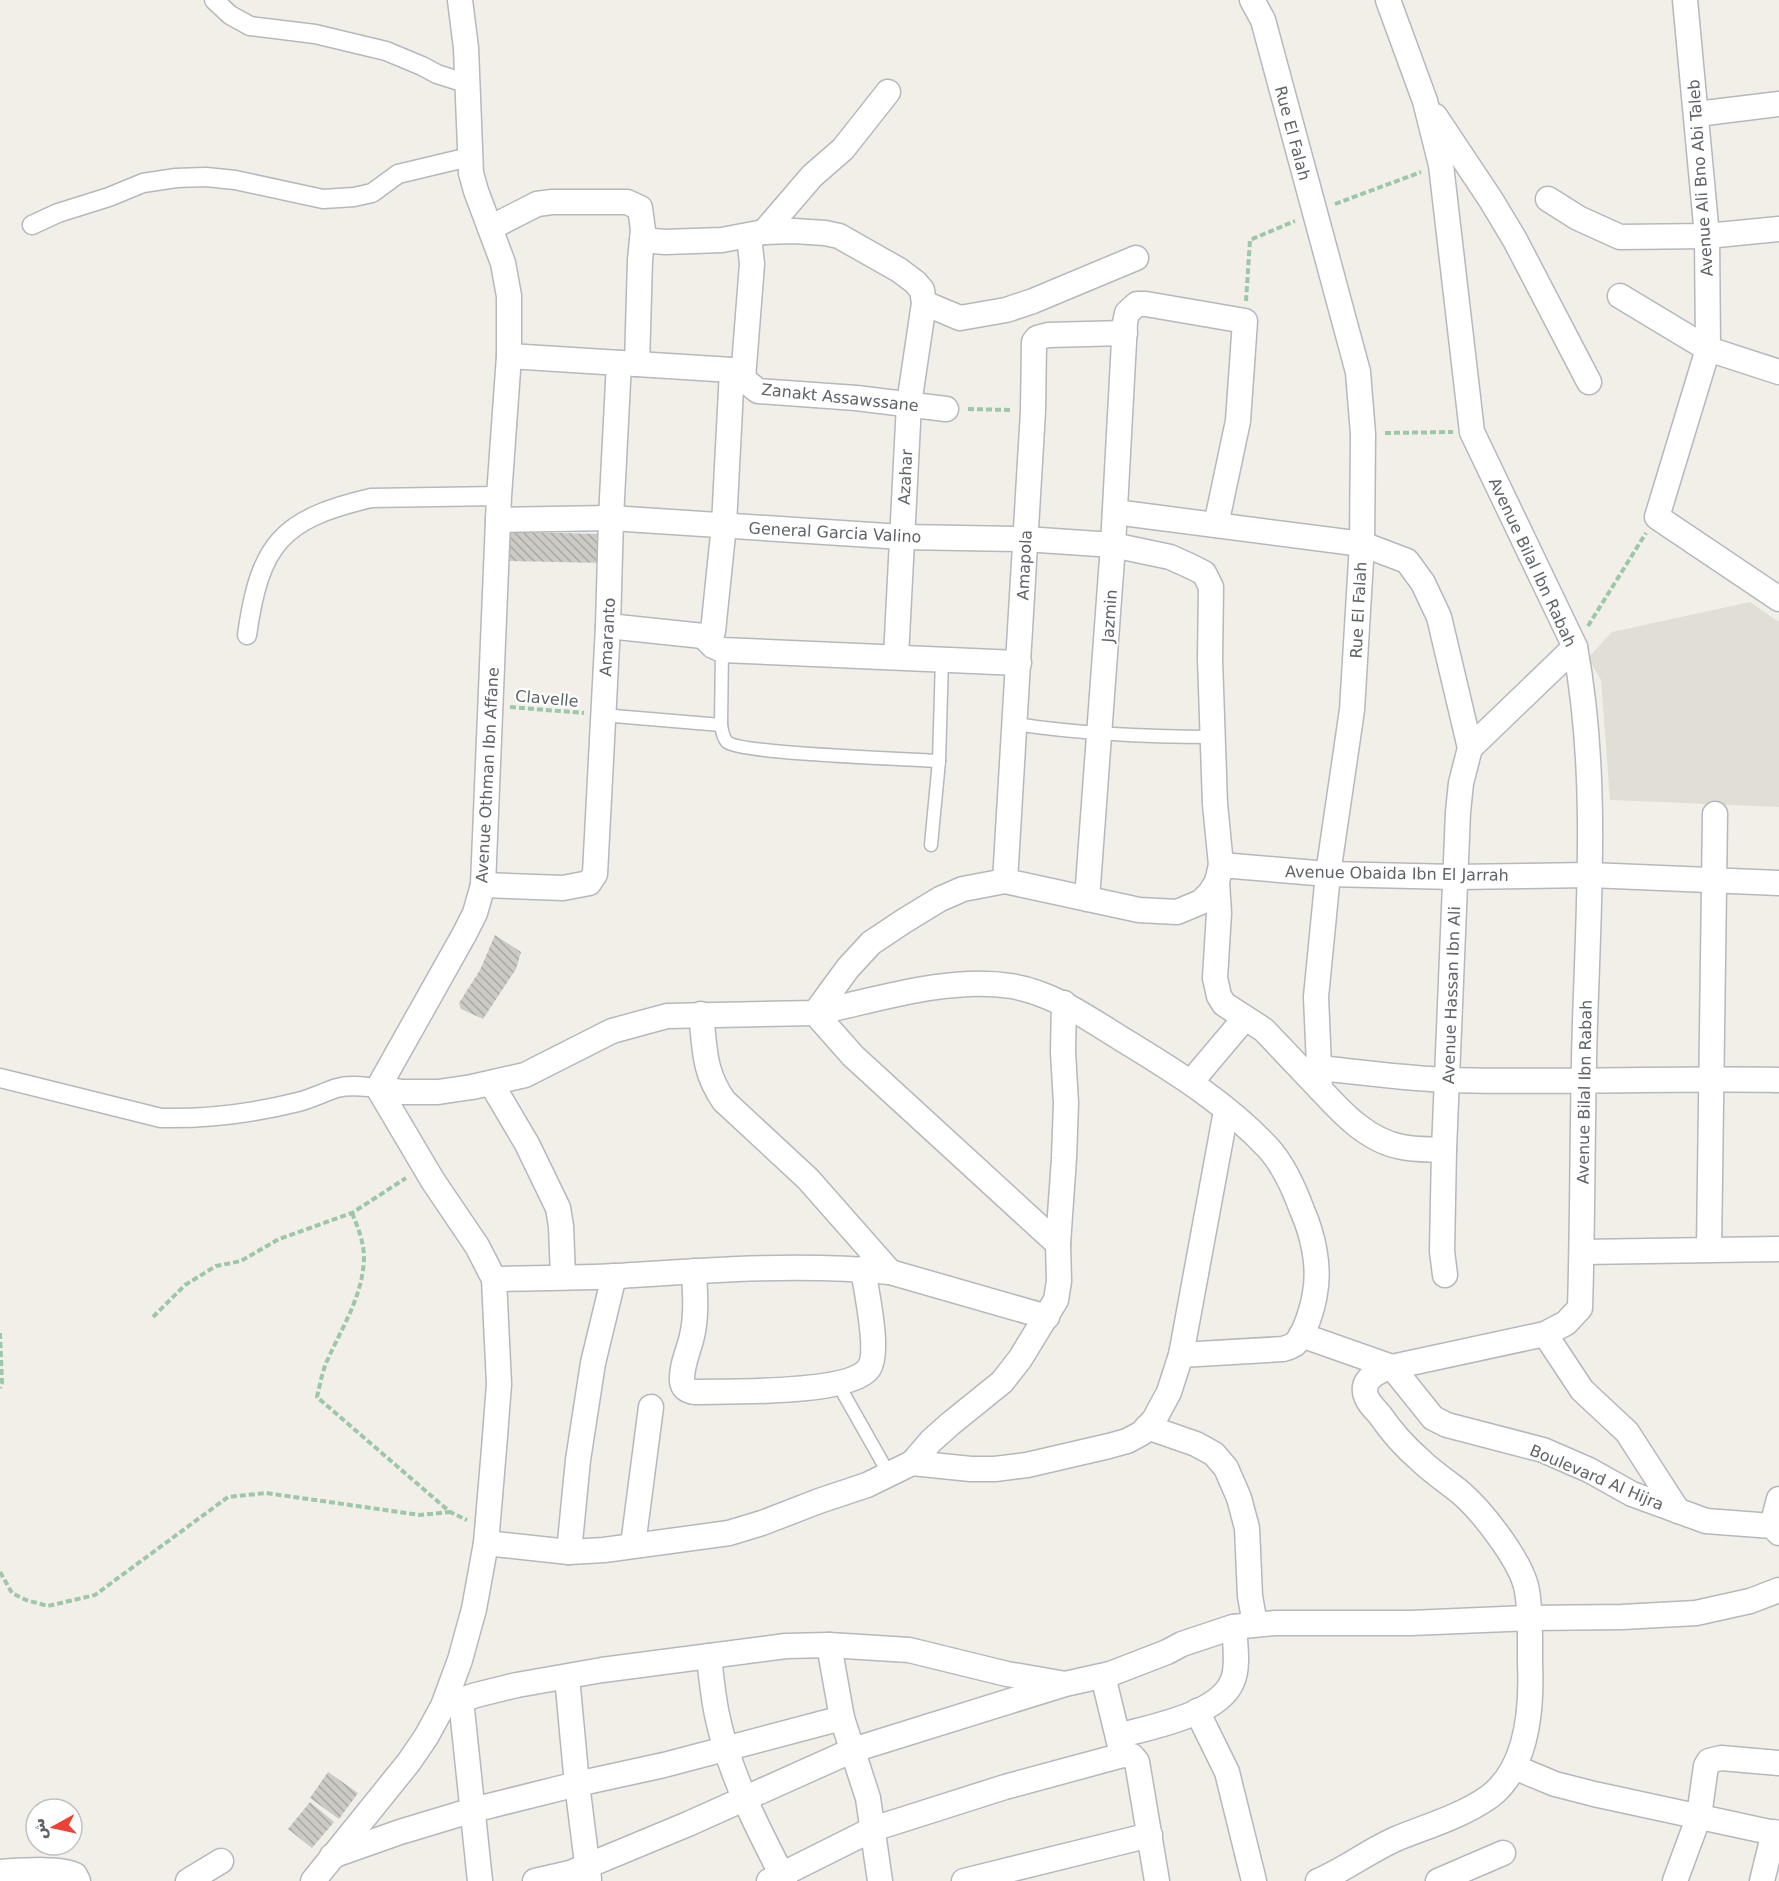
<svg xmlns="http://www.w3.org/2000/svg" width="1779" height="1881" viewBox="0 0 1779 1881" font-family="'DejaVu Sans',Vazirmatn,sans-serif">
  <style>
    .education { fill: #e1ded6 }
    .building { fill: url(#building-back-hatch) }
    .lines { fill: none; stroke-linecap: round; stroke-linejoin: round }
    .service-casing { stroke: #b5b8bc; stroke-width: 15 }
    .pedestrian-casing { stroke: #b5b8bc; stroke-width: 21 }
    .minor-casing { stroke: #b5b8bc; stroke-width: 27 }
    .path { stroke: #9cc7a9; stroke-width: 4; stroke-dasharray: 6 3; stroke-linecap: butt }
    .service { stroke: #fff; stroke-width: 12 }
    .pedestrian { stroke: #fff; stroke-width: 18 }
    .minor { stroke: #fff; stroke-width: 24 }
    .labels { text-anchor: middle; stroke-width: 4.5; stroke-linejoin: round; paint-order: stroke }
    .street-label { font-size: 16px; fill: #5f6368; stroke: #fff }
  </style>
  <defs>
    <pattern id="building-back-hatch" width="6" height="6" patternUnits="userSpaceOnUse" patternTransform="scale(1.5)"><rect width="6" height="6" fill="#cccac5"/><path d="M-1 5l2 2M0 0l6 6M5-1l2 2" fill="none" stroke="#a9a8a4"/></pattern>
  </defs>
  <rect width="100%" height="100%" fill="#f1efe8"/>
  <polygon class="education" points="1750,602 1779,622 1779,807 1610,800 1601,680 1588,658 1612,632"/>
  <g class="building">
    <polygon points="508,532 605,534 604,563 507,561"/>
    <polygon points="495,935 521,952 516,969 483,1019 461,1009 459,1003 480,970"/>
    <polygon points="328,1772 358,1793 339,1819 310,1798"/>
    <polygon points="310,1802 334,1822 312,1848 288,1829"/>
  </g>
  <g class="lines">
    <g class="service-casing">
      <g id="service">
        <path d="M722 650 721 725C722 731 723 738 727 742 741 754 910 759 939 761"/>
        <polyline points="602,715 721,725"/>
        <path d="M1015 724C1081 734 1147 737 1213 737"/>
        <polyline points="931,845 939,761 942,659"/>
        <polyline points="838,1384 889,1474"/>
      </g>
    </g>
    <g class="pedestrian-casing">
      <g id="pedestrian">
        <polyline points="214,0 230,15 250,26 315,34 386,51 422,66 437,74 468,84"/>
        <polyline points="32,225 58,213 109,197 143,183 176,178 206,177 235,180 323,199 354,197 372,193 398,174 469,157"/>
        <path d="M247 635C260 544 281 519 371 498L499 496"/>
        <path d="M0 1078 161 1118C207 1119 254 1113 298 1102 311 1099 324 1092 337 1088 351 1084 365 1087 378 1088"/>
      </g>
    </g>
    <g class="minor-casing">
      <g id="minor">
        <path d="M1252 0 1263 20 1358 372 1363 434 1362 544 1352 710 1328 874 1316 997 1320 1089C1342 1113 1368 1141 1402 1147 1416 1150 1430 1149 1444 1150"/>
        <polyline points="1685,0 1707,236 1708,349 1657,517 1779,599"/>
        <polyline points="1697,114 1779,104"/>
        <polyline points="1435,116 1491,200 1515,240 1589,382"/>
        <polyline points="1548,199 1578,218 1620,237 1707,236 1779,229"/>
        <polyline points="490,228 537,204 552,202 627,202 640,208 643,230 640,260 637,364"/>
        <polyline points="764,232 812,176 843,149 888,92"/>
        <polyline points="642,240 665,242 722,240 764,232 794,231 825,233 839,236 899,270 915,282 922,290 924,303 909,404 896,657"/>
        <polyline points="1620,296 1708,349 1779,372"/>
        <polyline points="924,303 960,318 1006,310 1033,301 1136,258"/>
        <polyline points="509,356 732,370 758,391 856,398 946,409"/>
        <polyline points="743,379 752,264 749,236"/>
        <polyline points="1115,512 1362,544 1407,561 1423,583 1439,617 1470,748 1461,783 1458,812 1444,1150 1442,1251 1445,1275"/>
        <polyline points="498,520 611,518 902,537 1025,539 1113,545 1170,557 1190,566 1204,573 1211,587 1210,659 1215,804 1221,865"/>
        <polyline points="608,626 703,636 713,631 724,525 732,370"/>
        <polyline points="703,636 713,646 722,650 1019,663"/>
        <polyline points="1470,748 1575,647"/>
        <polyline points="1005,881 1033,411 1034,342 1037,338 1048,335 1125,333"/>
        <polyline points="1217,882 1219,913 1215,978 1219,996 1224,1004 1264,1030 1320,1089"/>
        <polyline points="483,885 563,888 589,883 595,874 608,626 611,518 619,363"/>
        <polyline points="1087,899 1113,545 1125,323 1127,313 1137,304 1146,304 1245,321 1238,421 1216,525"/>
        <path d="M815 1013C876 1000 949 976 1011 986 1054 993 1089 1019 1125 1041 1176 1072 1229 1105 1270 1150 1283 1165 1295 1191 1302 1210 1313 1235 1320 1266 1315 1293 1313 1307 1305 1334 1295 1344 1292 1346 1287 1348 1283 1349L1181 1355"/>
        <polyline points="815,1013 853,1056 1058,1244"/>
        <path d="M701 1014C705 1048 703 1071 724 1101L808 1179 890 1272"/>
        <path d="M1318 1068C1362 1072 1406 1079 1450 1080 1560 1083 1669 1078 1779 1080"/>
        <polyline points="1191,1082 1245,1018"/>
        <polyline points="491,1083 527,1144 558,1208 561,1226 563,1277"/>
        <polyline points="378,1088 402,1092 438,1092 472,1087 525,1075 612,1031 667,1016 815,1013 848,968 871,943 904,921 940,899 963,889 1005,881 1139,910 1177,912 1201,902 1210,893 1217,882 1221,865 1328,874 1455,877 1590,875 1779,883"/>
        <polyline points="378,1088 465,933 475,913 483,885 499,496 509,356 509,296 503,263 476,191 471,173 466,48 460,0"/>
        <polyline points="1709,1249 1715,814"/>
        <polyline points="1582,1252 1779,1249"/>
        <path d="M694 1271C695 1292 697 1315 692 1336 689 1350 681 1366 682 1381 683 1389 688 1391 695 1392 729 1391 850 1395 869 1368 880 1352 866 1290 863 1269"/>
        <path d="M494 1279C535 1278 576 1278 617 1276 708 1270 799 1263 890 1272L1047 1317"/>
        <polyline points="1545,1334 1582,1390 1627,1432 1678,1511"/>
        <polyline points="1301,1335 1392,1367 1433,1418 1447,1425 1543,1450 1589,1470 1632,1494 1706,1521 1772,1526 1779,1533"/>
        <polyline points="1147,1427 1196,1444 1214,1454 1226,1468 1239,1498 1247,1528 1250,1596 1255,1624"/>
        <polyline points="912,1463 931,1441 950,1424 1002,1382 1020,1359 1056,1300 1059,1281 1058,1244 1064,1158 1066,1103 1063,1052 1064,1003"/>
        <polyline points="1772,1526 1779,1499"/>
        <polyline points="486,1543 569,1552 604,1550 729,1533 762,1523 819,1501 867,1485 912,1463 971,1469 995,1469 1027,1465 1109,1446 1127,1441 1142,1433 1154,1420 1169,1392 1181,1355 1226,1111"/>
        <polyline points="633,1545 651,1407"/>
        <polyline points="569,1552 578,1460 593,1363 614,1276"/>
        <polyline points="829,1645 842,1718 868,1798 880,1881"/>
        <path d="M709 1656C711 1676 713 1696 717 1715 729 1773 758 1829 785 1881"/>
        <polyline points="1103,1676 1121,1750"/>
        <polyline points="567,1677 577,1784 589,1879"/>
        <polyline points="461,1700 480,1881"/>
        <polyline points="443,1706 476,1695 517,1685 602,1670 786,1646 829,1645 909,1650 1007,1674 1060,1683"/>
        <polyline points="1197,1711 1227,1772 1254,1881"/>
        <path d="M1118 1736C1150 1727 1218 1715 1232 1682 1239 1668 1235 1643 1234 1627"/>
        <polyline points="1514,1767 1555,1784 1594,1794 1779,1834"/>
        <polyline points="332,1856 400,1832 473,1810 577,1784 664,1765 842,1718"/>
        <path d="M0 1872C17 1871 61 1867 75 1875L78 1881"/>
        <polyline points="188,1881 221,1861"/>
        <polyline points="313,1881 409,1762 426,1737 443,1706 460,1660 474,1609 486,1543 494,1449 499,1384 494,1279 477,1246 433,1181 378,1088"/>
        <polyline points="535,1881 570,1873 688,1824 853,1750 1065,1684 1110,1674 1167,1652 1182,1644 1233,1627 1275,1623 1411,1623 1529,1618 1622,1617 1696,1613 1750,1601 1779,1590"/>
        <polyline points="769,1881 873,1829 1005,1787 1123,1755 1132,1756 1137,1762 1157,1881"/>
        <polyline points="964,1881 1150,1835"/>
        <path d="M1318 1881C1346 1869 1370 1850 1398 1838 1428 1826 1462 1816 1489 1797 1528 1768 1532 1707 1530 1663 1530 1641 1531 1606 1526 1586 1519 1559 1483 1512 1461 1493 1448 1482 1432 1472 1419 1459 1404 1446 1391 1431 1380 1415 1375 1409 1366 1401 1365 1392 1363 1377 1381 1370 1392 1367L1545 1334 1566 1323 1580 1308C1583 1213 1582 1117 1585 1022 1589 898 1598 770 1575 647L1472 432 1441 165 1425 101 1388 0"/>
        <polyline points="1438,1881 1503,1853"/>
        <polyline points="1675,1881 1699,1816 1706,1766 1709,1761 1721,1758 1779,1763"/>
        <polyline points="1762,1881 1774,1832"/>
      </g>
    </g>
    <g class="path">
      <polyline points="1335,204 1421,172"/>
      <polyline points="1246,301 1250,240 1295,221"/>
      <polyline points="968,409 1011,410"/>
      <polyline points="1385,433 1453,432"/>
      <polyline points="1588,626 1646,533"/>
      <polyline points="510,707 584,713"/>
      <path d="M352 1213C358 1227 364 1243 364 1258 363 1296 342 1327 327 1361 322 1372 320 1385 317 1397L450 1512 467 1520"/>
      <polyline points="153,1317 185,1285 216,1266 241,1261 279,1239 352,1213 406,1178"/>
      <polyline points="0,1333 2,1383 0,1388"/>
      <polyline points="0,1572 12,1593 26,1600 48,1606 95,1595 228,1497 266,1493 420,1515 450,1512"/>
    </g>
    <use href="#service" class="service"/>
    <use href="#pedestrian" class="pedestrian"/>
    <use href="#minor" class="minor"/>
  </g>
  <g class="labels">
    <g class="street-label">
      <text transform="translate(1293 133) rotate(75)" y="6">Rue El Falah</text>
      <text transform="translate(1700 178) rotate(-94)" y="6">Avenue Ali Bno Abi Taleb</text>
      <text transform="translate(840 397) rotate(6)" y="6">Zanakt Assawssane</text>
      <text transform="translate(905 477) rotate(-87)" y="6">Azahar</text>
      <text transform="translate(835 532) rotate(3)" y="6">General Garcia Valino</text>
      <text transform="translate(1533 562) rotate(65)" y="6">Avenue Bilal Ibn Rabah</text>
      <text transform="translate(1024 565) rotate(-87)" y="6">Amapola</text>
      <text transform="translate(1358 610) rotate(-87)" y="6">Rue El Falah</text>
      <text transform="translate(1109 616) rotate(-86)" y="6">Jazmin</text>
      <text transform="translate(607 637) rotate(-87)" y="6">Amaranto</text>
      <text transform="translate(547 698) rotate(5)" y="6">Clavelle</text>
      <text transform="translate(487 775) rotate(-87)" y="6">Avenue Othman Ibn Affane</text>
      <text transform="translate(1397 873) rotate(1)" y="6">Avenue Obaida Ibn El Jarrah</text>
      <text transform="translate(1451 995) rotate(-88)" y="6">Avenue Hassan Ibn Ali</text>
      <text transform="translate(1584 1092) rotate(-89)" y="6">Avenue Bilal Ibn Rabah</text>
      <text transform="translate(1597 1477) rotate(23)" y="6">Boulevard Al Hijra</text>
    </g>
  </g>
  <g transform="translate(54 1827) rotate(262)"><circle r="28" fill="#ffffff" stroke="#bfc1c3" stroke-width="1.5"/>
  <path d="M0-4.5L10 22L0 15L-10 22Z" fill="#ea4335"/>
  <text y="-9" font-size="16" font-weight="bold" text-anchor="middle" fill="#5f6368">ش</text>
  </g>
</svg>
